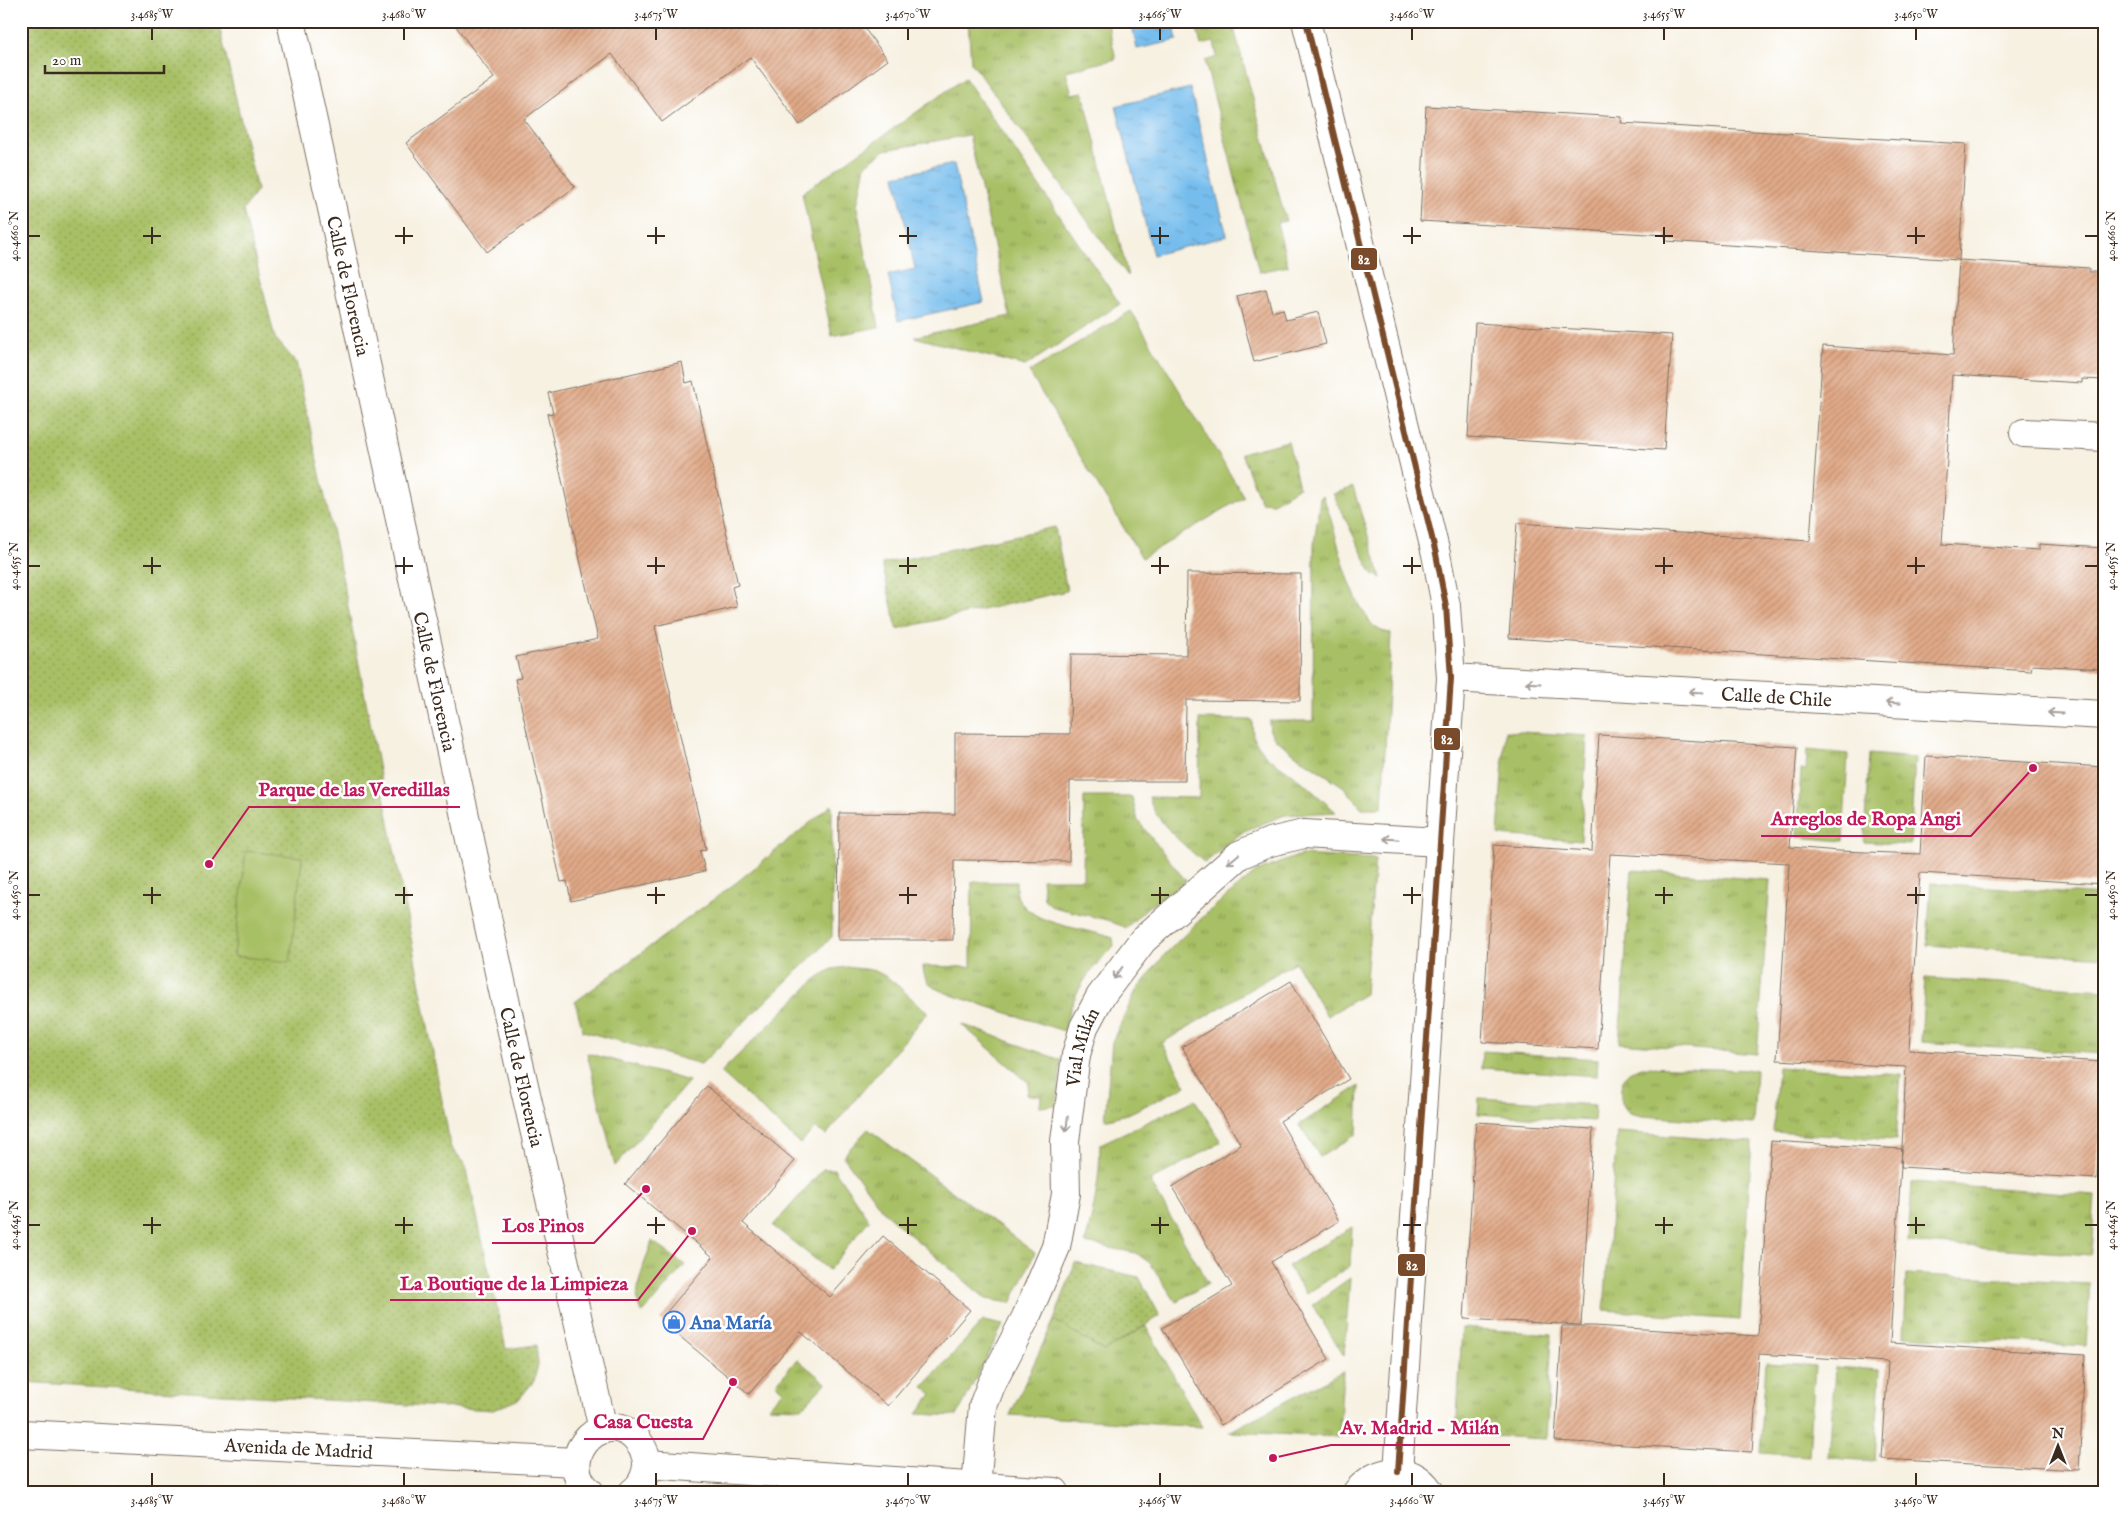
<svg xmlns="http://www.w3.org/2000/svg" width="2125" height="1513" viewBox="0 0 2125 1513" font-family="'IM FELL English',serif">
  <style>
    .grass { fill: url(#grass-tufts); stroke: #727542 }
    .park { fill: url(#park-dots); stroke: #727542 }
    .pitch { fill: #a8c065; stroke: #727542 }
    .water { fill: url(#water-ripples); stroke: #587486 }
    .building { fill: url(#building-hatch) }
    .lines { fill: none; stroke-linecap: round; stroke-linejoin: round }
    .minor-casing { stroke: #7d7063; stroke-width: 30 }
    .tertiary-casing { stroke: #7d7063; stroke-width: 30 }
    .minor { stroke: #fff; stroke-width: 28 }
    .tertiary { stroke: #fff; stroke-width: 28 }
    .bus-1-casing { stroke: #fff; stroke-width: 10 }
    .bus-1 { stroke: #7a4b2a; stroke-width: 6 }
    .oneway { stroke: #a79f9a }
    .ticks { fill: none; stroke: #3b2a1e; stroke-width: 2 }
    .labels { text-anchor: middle; stroke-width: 5; stroke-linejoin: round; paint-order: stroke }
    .street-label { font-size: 19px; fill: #3b2a1e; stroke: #fff }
    .shop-label { font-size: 19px; font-weight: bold; fill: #366cbe; stroke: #fff; text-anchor: start }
    .leader { fill: none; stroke: #c2185b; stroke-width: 2 }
    .callout-dot { fill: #c2185b; stroke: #fff; stroke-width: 2 }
    .callout-label { font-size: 20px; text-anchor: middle; font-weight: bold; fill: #c2185b; stroke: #fff; stroke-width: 5; stroke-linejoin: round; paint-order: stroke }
    .line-badge { stroke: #fff; stroke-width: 2 }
    .badge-label { font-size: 14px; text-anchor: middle; font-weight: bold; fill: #fff }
    .neatline { fill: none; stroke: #3b2a1e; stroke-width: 2 }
    .ticks-label { font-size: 12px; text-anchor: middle; fill: #3b2a1e }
  </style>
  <defs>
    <pattern id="grass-tufts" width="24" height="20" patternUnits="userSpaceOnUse" patternTransform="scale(1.25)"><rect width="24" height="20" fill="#a8c065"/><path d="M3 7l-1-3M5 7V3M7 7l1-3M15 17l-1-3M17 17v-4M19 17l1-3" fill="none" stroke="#8a9c53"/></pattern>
    <pattern id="park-dots" width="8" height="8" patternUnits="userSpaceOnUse" patternTransform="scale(1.25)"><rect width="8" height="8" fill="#a8c065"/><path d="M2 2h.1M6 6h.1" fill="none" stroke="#8a9c53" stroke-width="1.8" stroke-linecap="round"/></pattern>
    <pattern id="water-ripples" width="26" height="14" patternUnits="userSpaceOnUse" patternTransform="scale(1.25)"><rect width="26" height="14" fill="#76bded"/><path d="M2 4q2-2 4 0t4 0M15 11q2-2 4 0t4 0" fill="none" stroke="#629abf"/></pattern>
    <pattern id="building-hatch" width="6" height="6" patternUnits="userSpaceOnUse" patternTransform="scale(1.25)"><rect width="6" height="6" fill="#e1aa89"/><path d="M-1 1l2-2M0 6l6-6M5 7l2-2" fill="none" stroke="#b88b6f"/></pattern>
  </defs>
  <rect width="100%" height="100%" fill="#fff"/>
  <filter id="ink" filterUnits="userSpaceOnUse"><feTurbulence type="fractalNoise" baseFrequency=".02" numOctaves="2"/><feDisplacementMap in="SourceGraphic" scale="10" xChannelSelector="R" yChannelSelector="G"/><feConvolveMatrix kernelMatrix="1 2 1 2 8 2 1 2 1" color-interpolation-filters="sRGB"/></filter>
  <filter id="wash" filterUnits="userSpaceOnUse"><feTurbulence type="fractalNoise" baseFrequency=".0096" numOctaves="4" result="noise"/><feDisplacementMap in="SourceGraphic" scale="20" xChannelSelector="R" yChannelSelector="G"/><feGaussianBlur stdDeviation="1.12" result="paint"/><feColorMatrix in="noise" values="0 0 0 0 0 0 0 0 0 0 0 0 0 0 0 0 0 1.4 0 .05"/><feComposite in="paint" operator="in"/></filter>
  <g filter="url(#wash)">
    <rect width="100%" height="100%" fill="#f7f1e2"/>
    <g class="grass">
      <polygon points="968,21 1107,21 1116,59 1066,71 1072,94 1083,92 1128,276 971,62"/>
      <polygon points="1195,21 1232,21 1286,221 1277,223 1288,266 1259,272 1205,61 1217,57 1214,42 1201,45"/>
      <polygon points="965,78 1120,304 1025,366 914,337 1010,316 969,135 885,150 865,165 857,206 879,327 832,336 802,193"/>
      <polygon points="1288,441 1299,487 1273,503 1261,502 1241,453"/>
      <polygon points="1353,487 1381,578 1373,574 1368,565 1333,494"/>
      <path d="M1323 496C1339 537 1344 587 1371 623 1377 630 1383 632 1391 633L1382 808H1362L1344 787 1300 758 1274 738 1270 731 1269 721H1313L1314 545 1320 498Z"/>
      <path d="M1200 719 1252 720 1253 738 1266 756 1299 779 1336 812 1285 815 1244 831 1205 863C1188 849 1152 819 1149 797L1199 798Z"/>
      <polygon points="1505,731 1587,736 1581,841 1498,835"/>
      <polygon points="1807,750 1848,754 1843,841 1797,837 1801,770 1806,770"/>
      <polygon points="1869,754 1915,758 1910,845 1864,842"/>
      <polygon points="1084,797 1132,797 1138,821 1186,881 1148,907 1126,928 1107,920 1053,907 1044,899 1042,879 1083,879"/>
      <polygon points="832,805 832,937 701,1064 583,1031 575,1002 737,882"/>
      <polygon points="1300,855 1375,859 1365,994 1327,1016 1295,962 1162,1043 1186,1086 1130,1113 1105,1120 1112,1042 1136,991 1166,953 1207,913 1256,872"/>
      <polygon points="1632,870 1770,880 1757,1054 1619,1043"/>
      <path d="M972 882H1016C1016 887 1016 893 1018 898 1034 927 1084 927 1113 938L1114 946C1086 973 1073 993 1064 1031L951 995C936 989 923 984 923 966L971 967Z"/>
      <polygon points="1931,883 2104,895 2104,958 1927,945"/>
      <path d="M847 967C856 969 866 968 875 971 897 980 909 999 928 1012L826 1135 815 1128 800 1144 721 1072 818 977 832 969Z"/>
      <polygon points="1925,978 2104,990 2102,1054 1921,1042"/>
      <polygon points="961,1024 1061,1060 1057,1105 1040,1107 1041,1096 1027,1095 1029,1083"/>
      <polygon points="1482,1051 1598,1059 1597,1076 1481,1068"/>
      <polygon points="587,1053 689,1081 615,1166"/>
      <path d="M1642 1067 1756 1070 1753 1124 1642 1116C1639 1115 1633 1114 1630 1113 1618 1105 1618 1083 1628 1073 1631 1070 1637 1069 1642 1067Z"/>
      <polygon points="1778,1067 1901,1074 1896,1140 1773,1132"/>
      <polygon points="1359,1086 1357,1134 1320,1157 1299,1125"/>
      <polygon points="1479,1098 1595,1105 1594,1121 1478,1114"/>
      <path d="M1195 1100 1221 1142 1150 1181 1208 1283 1176 1302 1150 1263 1136 1253 1085 1243C1094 1211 1100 1178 1100 1144Z"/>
      <polygon points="868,1129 1035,1253 1011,1303 986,1299 901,1227 883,1211 843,1156"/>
      <polygon points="1617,1132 1752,1142 1740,1320 1604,1310"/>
      <polygon points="823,1169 834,1169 869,1220 829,1270 773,1226"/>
      <polygon points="1912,1182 2095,1195 2091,1255 1908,1242"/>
      <polygon points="1352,1227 1350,1266 1306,1294 1288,1266"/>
      <path d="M652 1241 685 1265 643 1313C628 1299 647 1258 652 1241Z"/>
      <polygon points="1906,1274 2090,1284 2086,1346 1903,1336"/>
      <polygon points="1350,1278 1344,1356 1312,1305"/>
      <polygon points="1054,1320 1104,1351 1146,1326 1202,1427 1010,1415"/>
      <polygon points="983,1321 1003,1325 957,1416 917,1414 932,1394 923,1387"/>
      <polygon points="1462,1328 1552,1334 1546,1439 1456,1434"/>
      <polygon points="797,1359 826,1383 802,1408 768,1407 783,1391 776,1384"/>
      <polygon points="1766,1363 1815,1366 1809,1456 1760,1453"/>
      <polygon points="1835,1367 1880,1370 1875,1461 1829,1458"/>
      <polygon points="1343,1371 1339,1437 1229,1432"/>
    </g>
    <g class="park">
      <polygon points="21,21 218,21 257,190 243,210 275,338 296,362 343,581 451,1148 466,1166 506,1349 536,1345 538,1364 534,1381 519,1399 493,1410 21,1382"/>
      <polygon points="1055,527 1067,591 897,629 882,564"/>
      <polygon points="1075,1263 1139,1277 1160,1316 1104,1351 1054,1320"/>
    </g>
    <g class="pitch">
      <polygon points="1131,311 1244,497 1142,558 1029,372"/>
      <polygon points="246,851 302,857 290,962 234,956"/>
    </g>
    <g class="water">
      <polygon points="1131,21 1173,21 1177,40 1137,49"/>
      <polygon points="1190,88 1227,236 1153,255 1116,106"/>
      <polygon points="954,164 984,302 898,321 888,275 915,269 895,176"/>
    </g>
    <g id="blocks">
      <g class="building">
        <polygon points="452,21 859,21 888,60 800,125 750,57 662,122 612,54 524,119 575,187 487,252 406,143 494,78"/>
        <polygon points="1426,106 1622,117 1621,123 1966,144 1959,260 1666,241 1666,235 1420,221"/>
        <polygon points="1959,260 2089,268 2089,272 2104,272 2104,380 2082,379 2082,383 1952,375 1942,544 2039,550 2039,544 2104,548 2104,669 2032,665 2031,671 1509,638 1517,523 1810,541 1823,346 1953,355"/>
        <polygon points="1266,289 1272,312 1283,309 1286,320 1318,312 1326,344 1254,362 1237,296"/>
        <polygon points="1475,323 1672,335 1664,450 1468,437"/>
        <polygon points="682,362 686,383 693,381 738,585 732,587 737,607 655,626 706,849 700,851 705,871 571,901 567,881 561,882 515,679 521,678 516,657 598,639 547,414 553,413 548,393"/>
        <polygon points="1187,573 1301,574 1300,701 1186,700 1185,781 1070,781 1069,861 954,860 953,940 838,940 839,813 955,814 955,733 1070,734 1071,654 1186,655"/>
        <polygon points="1599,735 1797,747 1790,847 1839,851 1920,854 1926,756 2104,767 2104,884 1920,873 1909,1050 2104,1062 2097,1179 1901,1167 1906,1067 1777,1060 1789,863 1610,854 1598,1049 1482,1042 1494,845 1592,851"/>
        <polygon points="1291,981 1349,1079 1280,1121 1339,1221 1271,1262 1329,1359 1221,1425 1162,1328 1232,1286 1172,1187 1241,1145 1182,1047"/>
        <polygon points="707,1086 795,1161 743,1223 830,1297 883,1236 970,1310 888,1406 801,1332 749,1394 660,1320 713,1257 625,1184"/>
        <polygon points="1476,1122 1593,1129 1581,1325 1464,1319"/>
        <polygon points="1771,1141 1902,1149 1890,1343 2085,1355 2079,1470 1882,1459 1888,1362 1807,1357 1759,1354 1752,1452 1555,1441 1562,1326 1594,1326 1758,1336"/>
      </g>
    </g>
  </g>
  <g filter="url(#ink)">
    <use href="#blocks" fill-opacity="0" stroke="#7d7063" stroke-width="1"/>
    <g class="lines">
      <g class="minor-casing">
        <g id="minor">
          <path id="s1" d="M291 21 518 1059 603 1429"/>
          <polyline points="1306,21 1436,554 1446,606 1451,678 1398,1472"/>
          <polyline points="2024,433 2104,437"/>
          <path id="s2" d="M1451 678 2104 715"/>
          <path id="s3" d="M976 1487 983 1406 991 1385 1026 1317 1056 1247 1066 1194 1065 1141 1076 1055 1084 1027 1100 997 1143 940 1239 855 1270 842 1304 834 1439 842"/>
        </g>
      </g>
      <g class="tertiary-casing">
        <g id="tertiary">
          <path id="s4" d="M21 1434 576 1462"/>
          <polyline points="647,1464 1055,1492"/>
          <path d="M590 1492C554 1464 597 1408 632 1435 640 1442 645 1450 647 1461 648 1472 642 1486 633 1492"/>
          <path d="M1357 1492C1377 1468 1411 1463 1430 1492"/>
        </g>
      </g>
      <use href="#minor" class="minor"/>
      <use href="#tertiary" class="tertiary"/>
      <g class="bus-1-casing">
        <polyline id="bus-1" points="1306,21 1436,554 1446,606 1451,678 1398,1472"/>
      </g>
      <use href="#bus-1" class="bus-1"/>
    </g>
    <defs><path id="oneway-shaft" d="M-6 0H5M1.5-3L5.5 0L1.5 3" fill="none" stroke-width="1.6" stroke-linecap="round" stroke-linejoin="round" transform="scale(1.25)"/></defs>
    <g class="oneway">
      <use href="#oneway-shaft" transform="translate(1533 683) rotate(-177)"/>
      <use href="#oneway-shaft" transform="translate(1696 692) rotate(-177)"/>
      <use href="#oneway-shaft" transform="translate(1893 703) rotate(-177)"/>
      <use href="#oneway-shaft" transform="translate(2055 713) rotate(-177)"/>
      <use href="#oneway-shaft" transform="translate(1391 839) rotate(-176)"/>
      <use href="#oneway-shaft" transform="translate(1233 859) rotate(141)"/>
      <use href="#oneway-shaft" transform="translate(1118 973) rotate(126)"/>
      <use href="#oneway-shaft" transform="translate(1067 1124) rotate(96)"/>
    </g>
  </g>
  <path class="ticks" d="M152 28V40M404 28V40M656 28V40M908 28V40M1160 28V40M1412 28V40M1664 28V40M1916 28V40M152 227V244M404 227V244M656 227V244M908 227V244M1160 227V244M1412 227V244M1664 227V244M1916 227V244M28 236H40M143 236H161M395 236H413M647 236H665M899 236H917M1151 236H1169M1403 236H1421M1655 236H1673M1907 236H1925M2085 236H2098M152 557V574M404 557V574M656 557V574M908 557V574M1160 557V574M1412 557V574M1664 557V574M1916 557V574M28 566H40M143 566H161M395 566H413M647 566H665M899 566H917M1151 566H1169M1403 566H1421M1655 566H1673M1907 566H1925M2085 566H2098M152 887V904M404 887V904M656 887V904M908 887V904M1160 887V904M1412 887V904M1664 887V904M1916 887V904M28 895H40M143 895H161M395 895H413M647 895H665M899 895H917M1151 895H1169M1403 895H1421M1655 895H1673M1907 895H1925M2085 895H2098M152 1217V1234M404 1217V1234M656 1217V1234M908 1217V1234M1160 1217V1234M1412 1217V1234M1664 1217V1234M1916 1217V1234M28 1225H40M143 1225H161M395 1225H413M647 1225H665M899 1225H917M1151 1225H1169M1403 1225H1421M1655 1225H1673M1907 1225H1925M2085 1225H2098M152 1473V1486M404 1473V1486M656 1473V1486M908 1473V1486M1160 1473V1486M1412 1473V1486M1664 1473V1486M1916 1473V1486"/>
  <defs>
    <g id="shop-ring" transform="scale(1.125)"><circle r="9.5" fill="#fff" stroke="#3f7fe0" stroke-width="1.5"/><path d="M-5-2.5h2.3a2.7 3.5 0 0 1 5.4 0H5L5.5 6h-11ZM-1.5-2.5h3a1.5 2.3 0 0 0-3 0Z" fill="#3f7fe0"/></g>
  </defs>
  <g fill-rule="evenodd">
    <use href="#shop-ring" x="674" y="1322"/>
  </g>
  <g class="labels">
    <g class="street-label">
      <text dy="7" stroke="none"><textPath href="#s1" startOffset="271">Calle de Florencia</textPath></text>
      <text dy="7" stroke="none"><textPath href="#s1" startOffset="676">Calle de Florencia</textPath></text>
      <text dy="7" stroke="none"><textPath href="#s2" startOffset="326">Calle de Chile</textPath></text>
      <text dy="7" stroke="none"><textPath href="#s3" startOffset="459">Vial Milán</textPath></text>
      <text dy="7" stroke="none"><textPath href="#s1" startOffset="1081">Calle de Florencia</textPath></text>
      <text dy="7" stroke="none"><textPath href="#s4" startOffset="278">Avenida de Madrid</textPath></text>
    </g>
    <g class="shop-label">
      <text x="690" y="1329">Ana María</text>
    </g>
  </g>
  <path class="leader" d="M209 864L249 807H460M2033 768L1971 836H1761M646 1189L594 1243H492M692 1231L638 1300H390M733 1382L703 1439H584M1273 1458L1331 1445H1510"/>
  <g class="callout-dot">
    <circle cx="209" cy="864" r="5"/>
    <circle cx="2033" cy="768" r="5"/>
    <circle cx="646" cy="1189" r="5"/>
    <circle cx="692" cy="1231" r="5"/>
    <circle cx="733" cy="1382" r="5"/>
    <circle cx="1273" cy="1458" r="5"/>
  </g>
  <g class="callout-label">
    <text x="354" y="796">Parque de las Veredillas</text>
    <text x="1866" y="825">Arreglos de Ropa Angi</text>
    <text x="543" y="1232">Los Pinos</text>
    <text x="514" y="1290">La Boutique de la Limpieza</text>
    <text x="643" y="1428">Casa Cuesta</text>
    <text x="1420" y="1434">Av. Madrid - Milán</text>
  </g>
  <g class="line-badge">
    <rect x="1350" y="247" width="28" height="24" rx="5" fill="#7a4b2a"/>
    <rect x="1433" y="727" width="28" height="24" rx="5" fill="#7a4b2a"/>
    <rect x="1397" y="1253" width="29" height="24" rx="5" fill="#7a4b2a"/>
  </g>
  <g class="badge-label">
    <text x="1364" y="264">82</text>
    <text x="1447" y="744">82</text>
    <text x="1412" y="1270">82</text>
  </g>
  <rect width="2125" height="1513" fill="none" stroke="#fff" stroke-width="55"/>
  <g transform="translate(2058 1446)" stroke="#ffffff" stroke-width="4" paint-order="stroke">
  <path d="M0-4L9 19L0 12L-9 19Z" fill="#3b2a1e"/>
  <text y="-8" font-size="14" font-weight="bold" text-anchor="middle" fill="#3b2a1e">N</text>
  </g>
  <path d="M45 65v8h119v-8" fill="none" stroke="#3b2a1e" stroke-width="2.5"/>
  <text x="52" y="65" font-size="15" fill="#3b2a1e" stroke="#ffffff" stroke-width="4" paint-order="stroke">20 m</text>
  <rect x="28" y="28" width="2070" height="1458" class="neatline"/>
  <g class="ticks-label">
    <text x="152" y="18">3.4685°W</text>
    <text x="404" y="18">3.4680°W</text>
    <text x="656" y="18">3.4675°W</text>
    <text x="908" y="18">3.4670°W</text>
    <text x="1160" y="18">3.4665°W</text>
    <text x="1412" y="18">3.4660°W</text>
    <text x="1664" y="18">3.4655°W</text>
    <text x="1916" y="18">3.4650°W</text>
    <text transform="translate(14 236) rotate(-90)" y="4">40.4660°N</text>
    <text transform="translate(2111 236) rotate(-90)" y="4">40.4660°N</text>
    <text transform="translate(14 566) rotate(-90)" y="4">40.4655°N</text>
    <text transform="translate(2111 566) rotate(-90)" y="4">40.4655°N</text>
    <text transform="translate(14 895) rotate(-90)" y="4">40.4650°N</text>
    <text transform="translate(2111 895) rotate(-90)" y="4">40.4650°N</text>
    <text transform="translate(14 1225) rotate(-90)" y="4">40.4645°N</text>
    <text transform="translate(2111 1225) rotate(-90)" y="4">40.4645°N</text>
    <text x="152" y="1504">3.4685°W</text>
    <text x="404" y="1504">3.4680°W</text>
    <text x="656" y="1504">3.4675°W</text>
    <text x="908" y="1504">3.4670°W</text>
    <text x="1160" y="1504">3.4665°W</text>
    <text x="1412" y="1504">3.4660°W</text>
    <text x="1664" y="1504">3.4655°W</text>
    <text x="1916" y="1504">3.4650°W</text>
  </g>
</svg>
